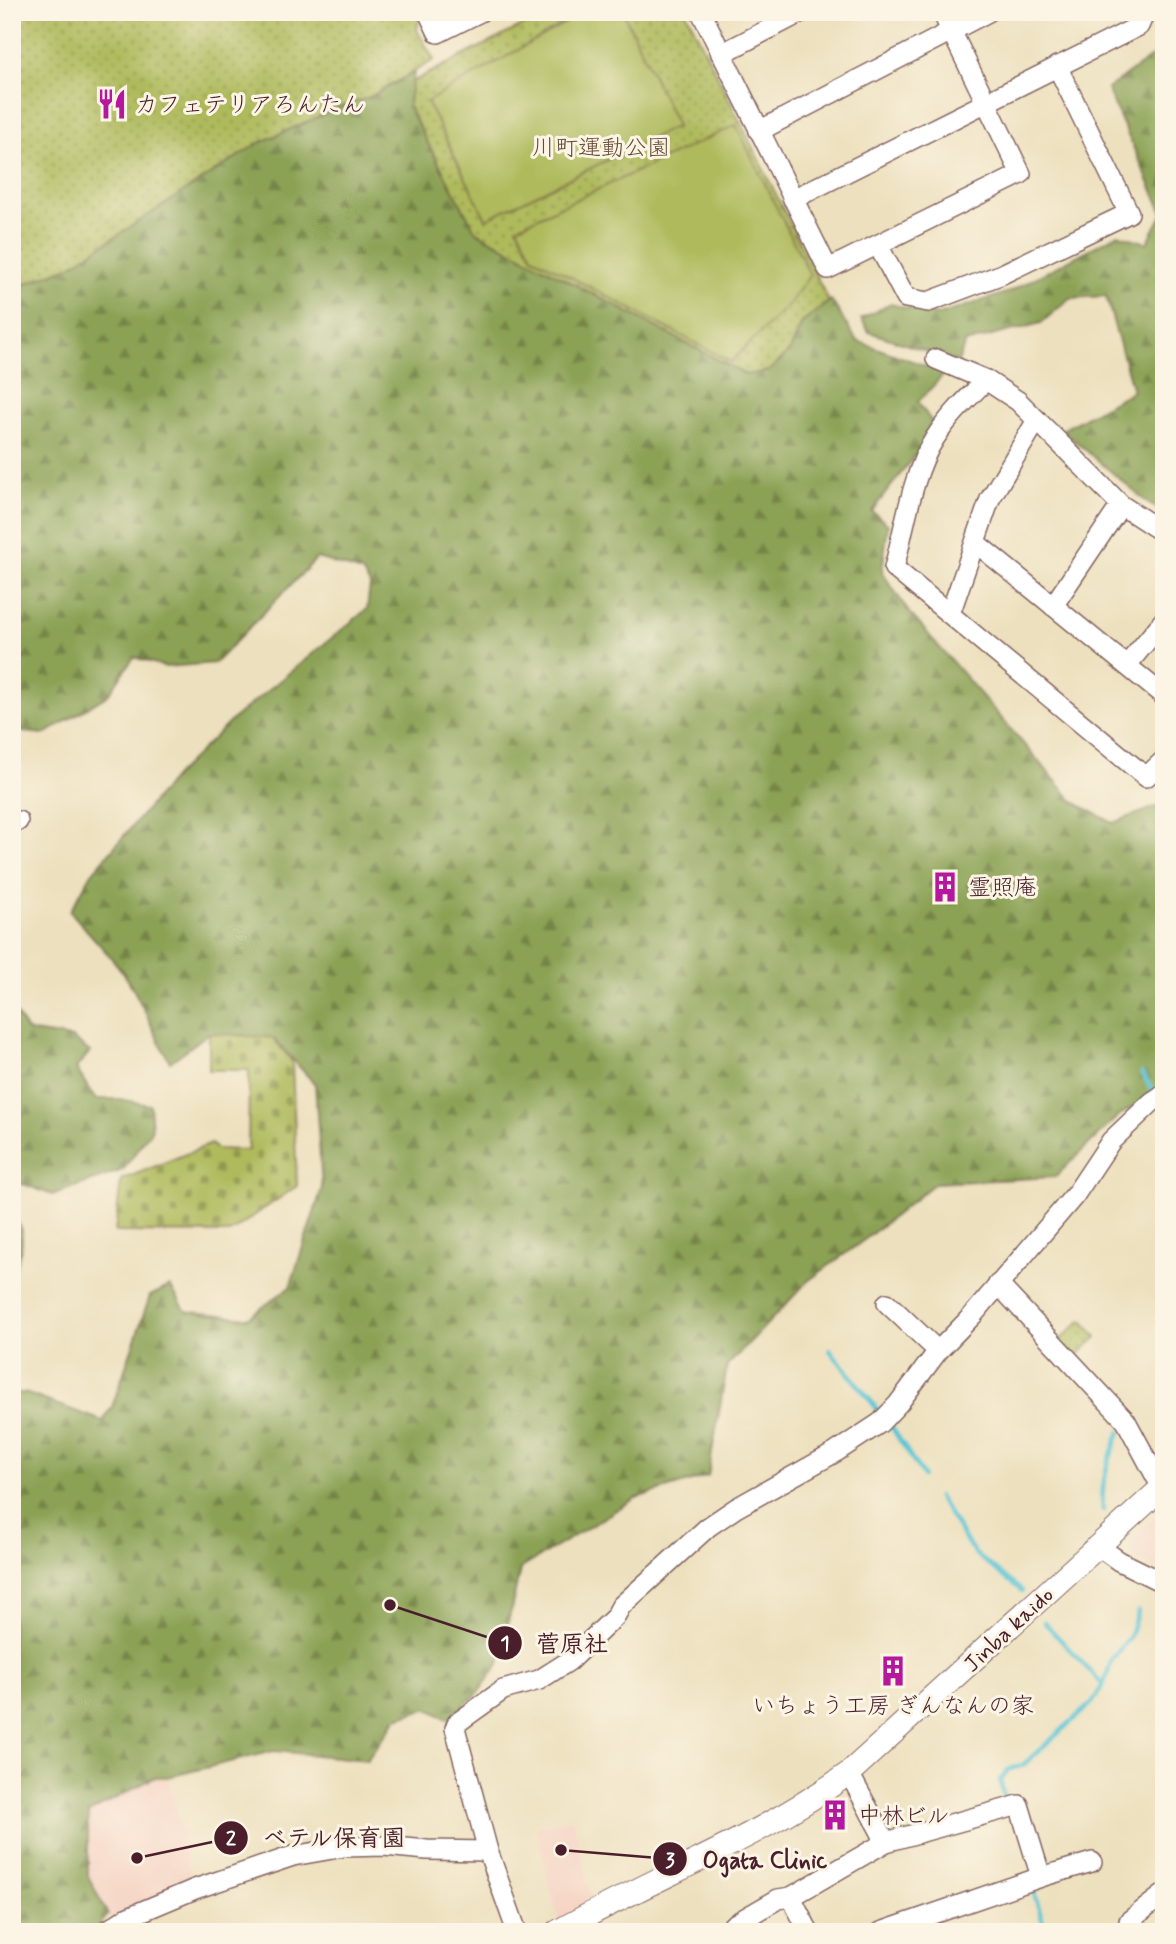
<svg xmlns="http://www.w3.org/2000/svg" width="1176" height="1944" viewBox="0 0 1176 1944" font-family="Mynerve,'Klee One',sans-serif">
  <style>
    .built { fill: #f5d2c2 }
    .grass { fill: url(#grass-dots); stroke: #7c6c44; stroke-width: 2 }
    .forest { fill: url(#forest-firs); stroke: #6a6040; stroke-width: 2 }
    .cemetery { fill: url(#cemetery-stones); stroke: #7c6c44; stroke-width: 2 }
    .pitch { fill: #afba5c; stroke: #7c6c44; stroke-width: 2 }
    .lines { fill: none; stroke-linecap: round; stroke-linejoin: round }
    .stream { stroke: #5ac5d4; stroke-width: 4.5 }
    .minor-casing { stroke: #83635e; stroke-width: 22 }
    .major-casing { stroke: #83635e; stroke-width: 25 }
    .minor { stroke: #fff; stroke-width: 19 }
    .major { stroke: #fff; stroke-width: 23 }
    .labels { text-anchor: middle; stroke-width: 6; stroke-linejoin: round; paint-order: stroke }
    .poi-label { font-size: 23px; fill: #4a1f2b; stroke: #fcf5e5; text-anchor: start }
    .park-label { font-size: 23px; fill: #684e3a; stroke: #fcf5e5 }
    .street-label { font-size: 23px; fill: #4a1f2b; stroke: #fcf5e5 }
    .leader { fill: none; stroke: #4a1f2b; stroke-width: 2.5 }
    .callout-dot { fill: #4a1f2b; stroke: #fcf5e5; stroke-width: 2.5 }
    .mark-label { font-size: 21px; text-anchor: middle; font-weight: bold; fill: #fff }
    .callout-label { font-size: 24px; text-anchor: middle; font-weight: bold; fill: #4a1f2b; stroke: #fcf5e5; stroke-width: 6; stroke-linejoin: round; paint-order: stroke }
  </style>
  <defs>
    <pattern id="grass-dots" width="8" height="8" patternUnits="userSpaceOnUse" patternTransform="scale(1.75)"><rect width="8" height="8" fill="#afba5c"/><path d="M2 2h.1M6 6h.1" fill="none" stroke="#90974c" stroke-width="1.8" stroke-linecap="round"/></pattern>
    <pattern id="forest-firs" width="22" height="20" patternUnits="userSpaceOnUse" patternTransform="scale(1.75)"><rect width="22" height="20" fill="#8ba254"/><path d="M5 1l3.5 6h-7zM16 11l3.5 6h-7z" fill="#748346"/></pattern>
    <pattern id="cemetery-stones" width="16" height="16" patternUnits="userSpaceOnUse" patternTransform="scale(1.75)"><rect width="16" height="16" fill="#afba5c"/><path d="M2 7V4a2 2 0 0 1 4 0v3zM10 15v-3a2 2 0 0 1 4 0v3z" fill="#90974c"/></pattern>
  </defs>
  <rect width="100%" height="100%" fill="#fcf5e5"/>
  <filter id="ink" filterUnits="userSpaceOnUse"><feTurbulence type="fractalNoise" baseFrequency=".0143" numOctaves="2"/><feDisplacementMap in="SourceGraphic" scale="14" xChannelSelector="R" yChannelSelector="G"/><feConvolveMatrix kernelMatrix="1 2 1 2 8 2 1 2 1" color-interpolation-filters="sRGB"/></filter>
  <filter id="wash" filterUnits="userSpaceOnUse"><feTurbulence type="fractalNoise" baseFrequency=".00686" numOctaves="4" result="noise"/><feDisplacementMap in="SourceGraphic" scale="28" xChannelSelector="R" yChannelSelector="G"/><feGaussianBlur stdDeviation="1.57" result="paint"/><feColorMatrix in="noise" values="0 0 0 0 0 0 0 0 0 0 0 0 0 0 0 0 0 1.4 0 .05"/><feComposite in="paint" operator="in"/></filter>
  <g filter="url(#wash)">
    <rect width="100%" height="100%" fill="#ede0be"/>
    <g class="built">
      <polygon points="1164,1509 1164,1572 1137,1559 1131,1552 1134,1536"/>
      <polygon points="155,1777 168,1777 184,1839 181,1841 195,1889 114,1924 88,1876 88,1813"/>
      <polygon points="573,1819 593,1904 559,1923 536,1827"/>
    </g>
    <g class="grass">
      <polygon points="12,12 415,12 419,20 417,30 434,60 368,98 340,107 69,267 12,289"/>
      <polygon points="549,12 686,12 829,302 802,323 790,351 769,371 746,375 475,232 408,106 412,82"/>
      <polygon points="1082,1320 1097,1337 1076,1357 1057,1343"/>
    </g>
    <g class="forest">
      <polygon points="1164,36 1164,512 1149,504 1062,430 1133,391 1106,296 1070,298 1041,323 965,343 958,362 869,332 861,319 890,304 939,315 1009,292 1118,234 1147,243 1163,213 1107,89 1154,55"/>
      <path d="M414 73 408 107 476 232 746 375 769 371 790 351 802 323 831 300 857 341 945 373 918 402 936 428 872 511 888 525 882 572 908 611 1074 802 1113 823 1164 804V1087L1117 1117 1055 1177 935 1183 864 1240 808 1281 727 1366 708 1476 636 1498 520 1569 499 1664 477 1694 448 1719 427 1708 397 1718 367 1760 274 1751 168 1777H155L88 1813V1876L108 1915 94 1932H12V1393H25L103 1421 112 1407 150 1296 170 1286 186 1311 248 1318 290 1287 322 1188 315 1084 273 1038 209 1033 170 1062C153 1033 143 1002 124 974 110 954 86 931 70 911L92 873 175 776 234 718 367 609 370 585 362 572 317 558 215 663 165 667 134 657 108 695 45 734 12 731V289L69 267 257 144 340 107 368 98Z"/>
      <polygon points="12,1007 27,1031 72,1038 90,1052 76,1068 95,1099 120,1099 150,1105 152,1129 123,1170 52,1195 26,1185 12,1183"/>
      <path d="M12 1216C31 1232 18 1259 12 1279Z"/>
    </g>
    <polygon class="cemetery" points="209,1033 273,1038 292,1061 297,1186 229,1233 115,1232 121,1180 211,1144 216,1149 248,1150 249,1070 209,1070"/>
    <g class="pitch">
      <polygon points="584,12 623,12 677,126 486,219 427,102"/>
      <polygon points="736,125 810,275 789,304 731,362 533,257 517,227"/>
    </g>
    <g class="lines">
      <g class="stream">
        <polyline points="1142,1073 1154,1093"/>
        <polyline points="830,1350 882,1415"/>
        <polyline points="889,1423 923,1476"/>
        <polyline points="938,1497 974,1553 1022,1591"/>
        <path d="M1103 1510C1100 1482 1109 1458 1120 1432"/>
        <polyline points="1044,1622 1102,1684"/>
        <polyline points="1005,1801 1000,1780 1008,1770 1023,1765 1093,1702 1105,1681 1112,1659 1129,1638 1138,1611"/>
        <polyline points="1033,1889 1046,1932"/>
      </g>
    </g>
  </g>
  <g filter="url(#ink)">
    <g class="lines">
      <g class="minor-casing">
        <g id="minor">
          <polyline points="428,12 438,33 480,12"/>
          <polyline points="701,12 828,269 1021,174 942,12"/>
          <polyline points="721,54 802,12"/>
          <polyline points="759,131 988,12"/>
          <polyline points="793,199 1139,26 1145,12"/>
          <polyline points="878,245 906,298 928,302 1000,275 1129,213 1057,66"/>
          <polyline points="936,359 986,380 1018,401 1121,505 1164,533"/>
          <path d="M986 380C968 398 949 416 935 438 912 473 905 527 894 568L1146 777 1164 760"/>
          <polyline points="976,543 1164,696"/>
          <polyline points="1053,606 1121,505"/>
          <polyline points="950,614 990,499 1037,420"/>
          <polyline points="1127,665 1164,620"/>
          <polyline points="12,824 18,821"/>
          <polyline points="998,1284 1126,1421 1162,1488"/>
          <polyline points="887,1303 938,1351"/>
          <polyline points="1098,1546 1119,1561 1164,1583"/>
          <polyline points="849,1773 886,1842"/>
          <polyline points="1041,1877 1092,1862"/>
          <polyline points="791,1897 809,1932"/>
          <polyline points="1129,1921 1164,1894"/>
          <polyline points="733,1925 778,1899 791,1897 886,1842 1019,1805 1041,1877 881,1932"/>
          <polyline points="105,1932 126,1918 195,1889 293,1856 344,1847 384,1846 427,1850 488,1851"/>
          <polyline points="517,1932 488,1851 455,1728 457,1723 503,1690 539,1680 569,1661 615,1617 621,1606 708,1527 736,1508 836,1452 880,1423 898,1404 938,1351 972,1316 1075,1195 1111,1141 1152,1102 1164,1094"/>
        </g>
      </g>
      <g class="major-casing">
        <path id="major" d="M557 1932C654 1877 759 1839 849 1773L1164 1486"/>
      </g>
      <use href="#minor" class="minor"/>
      <use href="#major" class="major"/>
    </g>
  </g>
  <defs>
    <g id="restaurant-bare" transform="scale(2.415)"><path d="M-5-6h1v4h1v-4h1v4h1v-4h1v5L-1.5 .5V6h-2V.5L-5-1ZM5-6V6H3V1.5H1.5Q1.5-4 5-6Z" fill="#b5179e" stroke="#fcf5e5" stroke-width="2.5" paint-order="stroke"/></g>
    <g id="building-bare" transform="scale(2.415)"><path d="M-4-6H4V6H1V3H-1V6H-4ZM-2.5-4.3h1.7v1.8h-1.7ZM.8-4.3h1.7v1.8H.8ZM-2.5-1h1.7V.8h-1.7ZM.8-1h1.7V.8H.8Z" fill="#b5179e" stroke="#fcf5e5" stroke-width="2.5" paint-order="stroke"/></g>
  </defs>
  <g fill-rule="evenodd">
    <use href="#restaurant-bare" x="112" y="104"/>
    <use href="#building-bare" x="945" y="887"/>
    <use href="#building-bare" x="893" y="1671"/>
    <use href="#building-bare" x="835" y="1815"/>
  </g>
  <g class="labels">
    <g class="poi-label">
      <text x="135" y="112">カフェテリアろんたん</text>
      <text x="968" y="895">霊照庵</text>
      <text x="893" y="1713" text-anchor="middle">いちょう工房 ぎんなんの家</text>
      <text x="858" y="1823">中林ビル</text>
    </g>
    <g class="park-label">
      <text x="601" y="155">川町運動公園</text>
    </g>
    <g class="street-label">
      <text transform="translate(1008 1629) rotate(-43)" y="8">Jinba kaido</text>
    </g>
  </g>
  <path class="leader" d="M390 1605L505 1643M137 1858L231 1838M561 1850L670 1859"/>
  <g class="callout-dot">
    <circle cx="390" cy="1605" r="7"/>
    <circle cx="137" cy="1858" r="7"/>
    <circle cx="561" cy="1850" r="7"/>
    <circle cx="505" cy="1643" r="18"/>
    <circle cx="231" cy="1838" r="18"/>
    <circle cx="670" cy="1859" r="18"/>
  </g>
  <g class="mark-label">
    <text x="505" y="1650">1</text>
    <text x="231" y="1845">2</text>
    <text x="670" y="1867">3</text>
  </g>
  <g class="callout-label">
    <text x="572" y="1652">菅原社</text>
    <text x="334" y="1846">ベテル保育園</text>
    <text x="765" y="1868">Ogata Clinic</text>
  </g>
  <rect width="1176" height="1944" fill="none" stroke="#fcf5e5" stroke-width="42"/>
</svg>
